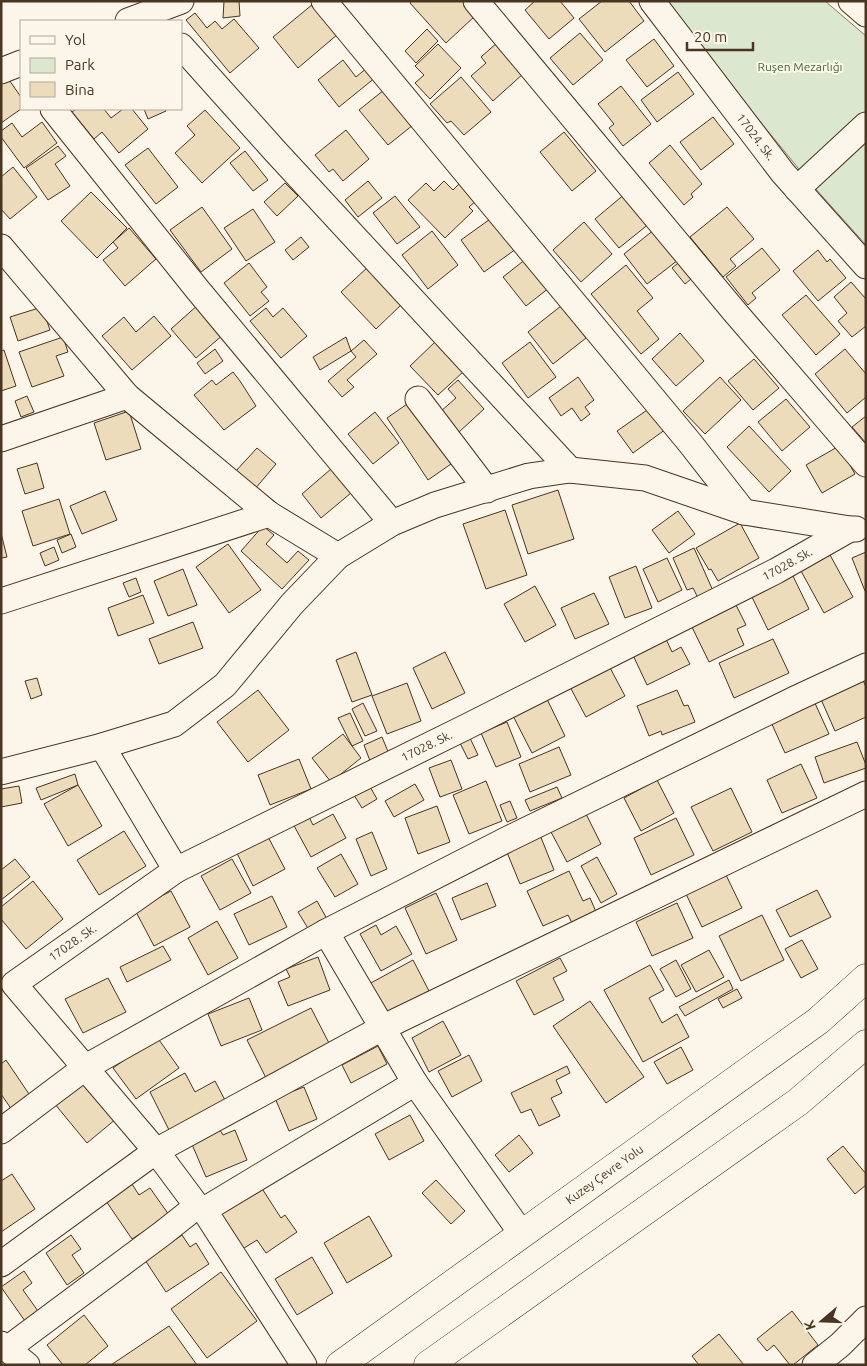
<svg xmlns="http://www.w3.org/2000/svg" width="867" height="1366" viewBox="0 0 867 1366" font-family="Ubuntu,sans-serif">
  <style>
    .green { fill: #dce7d0; stroke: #887966 }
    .building { fill: #ecdcbc; stroke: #4a3520 }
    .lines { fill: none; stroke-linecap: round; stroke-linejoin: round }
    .minor-casing { stroke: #4a3520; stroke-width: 27 }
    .highway-casing { stroke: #4a3520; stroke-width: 29 }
    .minor { stroke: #fbf6e9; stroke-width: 25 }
    .highway { stroke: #fbf6e9; stroke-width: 28 }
    .labels { text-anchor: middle; stroke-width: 4; stroke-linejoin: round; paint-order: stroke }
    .park-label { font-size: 12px; fill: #436837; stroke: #fbf6e9 }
    .street-label { font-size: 12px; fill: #4a3520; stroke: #fbf6e9 }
  </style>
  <rect width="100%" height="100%" fill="#fbf6e9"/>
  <g class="green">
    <polygon points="666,1 825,1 866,36 866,118 803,174 695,42"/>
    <polygon points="866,142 866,245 814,187"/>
  </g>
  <g class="building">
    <polygon points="224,1 239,1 240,16 223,18"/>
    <polygon points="412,1 464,1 476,15 446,43 410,3"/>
    <polygon points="535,1 560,1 574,18 549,39 525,10"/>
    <polygon points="602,1 629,1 644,21 605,52 579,19"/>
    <polygon points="313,4 338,34 298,68 273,37"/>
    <polygon points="195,13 207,28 215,21 222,29 234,19 259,48 230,73 186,20"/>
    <polygon points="427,29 438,41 416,63 405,51"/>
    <polygon points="580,33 603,60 573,85 550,58"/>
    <polygon points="654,39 674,66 647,87 626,60"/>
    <polygon points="498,42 524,73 493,101 471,76 486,63 481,57"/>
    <polygon points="438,44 461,68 430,99 415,83 424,75 415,66"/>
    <polygon points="343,60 356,77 368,67 376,77 339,107 318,80"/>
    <polygon points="678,72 694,94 657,122 641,100"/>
    <polygon points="7,77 21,97 21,109 1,123 1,82"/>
    <polygon points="461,77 491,112 464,135 451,121 447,123 430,104"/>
    <polygon points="621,86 651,124 623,146 609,128 614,124 598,104"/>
    <polygon points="384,90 413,125 388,145 359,110"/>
    <polygon points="76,109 104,109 111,118 123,109 132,109 148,129 119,153 102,132 94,139 72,112"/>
    <polygon points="144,109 165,109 166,111 148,119"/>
    <polygon points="205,110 240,148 202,183 175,153 195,135 187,126"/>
    <polygon points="713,117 734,144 701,170 680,142"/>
    <polygon points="42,122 57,143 24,168 1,137 1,131 12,123 22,137"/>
    <polygon points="346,130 369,159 343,181 333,169 329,172 315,155"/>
    <polygon points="564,132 596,171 572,191 540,152"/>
    <polygon points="670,145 702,184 691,194 693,197 684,205 649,163"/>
    <polygon points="58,146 66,156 55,164 70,186 48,200 26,168"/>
    <polygon points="148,148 178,187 156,204 125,165"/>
    <polygon points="245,151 268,180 253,191 230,163"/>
    <polygon points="13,167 37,197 10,219 1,209 1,177"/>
    <polygon points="368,181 382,198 358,217 345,200"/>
    <polygon points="444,181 453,190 461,182 478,199 469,207 473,211 445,238 408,200 426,183 434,191"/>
    <polygon points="285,183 298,196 277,216 264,202"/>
    <polygon points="91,192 127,228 97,258 61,221"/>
    <polygon points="626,193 650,223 619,248 595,219"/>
    <polygon points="395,196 420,227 397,244 373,213"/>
    <polygon points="202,207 232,249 201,272 170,230"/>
    <polygon points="727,207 754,239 730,259 736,266 723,277 690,237"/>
    <polygon points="253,209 275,242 246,261 224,228"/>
    <polygon points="493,217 516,249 484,272 461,240"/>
    <polygon points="584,222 612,254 581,282 553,250"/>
    <polygon points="129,228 156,259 125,286 103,260 118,248 113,242"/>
    <polygon points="655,229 678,260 647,284 624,254"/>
    <polygon points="432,231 458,265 428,289 402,255"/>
    <polygon points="301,237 309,247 293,260 285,250"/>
    <polygon points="762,248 780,270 752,293 756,298 748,305 726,277"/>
    <polygon points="818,250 827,262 830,259 846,278 818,301 793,271"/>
    <polygon points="531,255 554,284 526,306 503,277"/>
    <polygon points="683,259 696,275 685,284 672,268"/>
    <polygon points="249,263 267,287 261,292 269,301 250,316 224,283"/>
    <polygon points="626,265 653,298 637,311 659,339 641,354 591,294"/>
    <polygon points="368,267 403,303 376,329 341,292"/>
    <polygon points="851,282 866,299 866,326 852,337 838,321 847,313 834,297"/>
    <polygon points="806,295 840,334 816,355 782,315"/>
    <polygon points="199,304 224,334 196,358 171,329"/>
    <polygon points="561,306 586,338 553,364 528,332"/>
    <polygon points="42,307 50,330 18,341 10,317"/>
    <polygon points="266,308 273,317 283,308 307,336 281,358 250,321"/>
    <polygon points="154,316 171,336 132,370 102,336 124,317 136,332"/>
    <polygon points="680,333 704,361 676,386 652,359"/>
    <polygon points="63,337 68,352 56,356 64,376 32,387 19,352"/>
    <polygon points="346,337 351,351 320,370 313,357"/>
    <polygon points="364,340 377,354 347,380 354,387 342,397 328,381 356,357 351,351"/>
    <polygon points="435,342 463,372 438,395 410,366"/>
    <polygon points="530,342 556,377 528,398 502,363"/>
    <polygon points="215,349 223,361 205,374 197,363"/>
    <polygon points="845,349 866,374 866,397 847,413 815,374"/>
    <polygon points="4,350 16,386 1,391 1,351"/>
    <polygon points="754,359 779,388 753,410 728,381"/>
    <polygon points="233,372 240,381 256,406 224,430 194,395 212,380 216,385"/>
    <polygon points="578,377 594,400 585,407 590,414 581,421 572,408 561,416 549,398"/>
    <polygon points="720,377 741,400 705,434 683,411"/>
    <polygon points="458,380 484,409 459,432 440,412 456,398 448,389"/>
    <polygon points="27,396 34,412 21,417 15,401"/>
    <polygon points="786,399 810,427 782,451 758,422"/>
    <polygon points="410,402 451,464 428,480 387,418"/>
    <polygon points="650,408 666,429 633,453 617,431"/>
    <polygon points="129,411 141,449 106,460 94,423"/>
    <polygon points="375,412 399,443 373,464 348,434"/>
    <polygon points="866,416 866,443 852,427"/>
    <polygon points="749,426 791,471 769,492 727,447"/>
    <polygon points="839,446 855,474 822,493 806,465"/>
    <polygon points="257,448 276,464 255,489 235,472"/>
    <polygon points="37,463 44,488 25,494 17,469"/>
    <polygon points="331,469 351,493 321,518 302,494"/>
    <polygon points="558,490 574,539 528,554 512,505"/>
    <polygon points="105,491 117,520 82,534 70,506"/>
    <polygon points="59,499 70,534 33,546 22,511"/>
    <polygon points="505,510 527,575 486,589 463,524"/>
    <polygon points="678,511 695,534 669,553 652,530"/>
    <polygon points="740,523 759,558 718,581 711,569 709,570 696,548"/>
    <polygon points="263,526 274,535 266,544 287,563 298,551 309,560 282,589 241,551"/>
    <polygon points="1,533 7,557 1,558"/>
    <polygon points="71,534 76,547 62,553 57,540"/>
    <polygon points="228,544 261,590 229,613 196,567"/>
    <polygon points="54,547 59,560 45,566 40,553"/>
    <polygon points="694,548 714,593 699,600 693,588 687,590 673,558"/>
    <polygon points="866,552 866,591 865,591 852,558"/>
    <polygon points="830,555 853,597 824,613 801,571"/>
    <polygon points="667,558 682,590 658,602 643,569"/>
    <polygon points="636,566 652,608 625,618 609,577"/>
    <polygon points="183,569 197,605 168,616 154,581"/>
    <polygon points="791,572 809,609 768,630 750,593"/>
    <polygon points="136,578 141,592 129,597 123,583"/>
    <polygon points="535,586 556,625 525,642 504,604"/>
    <polygon points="594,593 609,624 575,639 561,608"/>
    <polygon points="143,595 154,623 118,636 108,608"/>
    <polygon points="735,603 746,625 737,629 744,645 709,662 691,625"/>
    <polygon points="193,622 203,648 159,664 149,639"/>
    <polygon points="665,637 672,652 681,647 690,664 647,685 632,653"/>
    <polygon points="773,639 789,673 734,698 719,663"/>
    <polygon points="356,652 372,695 352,702 336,660"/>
    <polygon points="445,652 465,693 432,709 413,668"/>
    <polygon points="608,664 625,696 586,717 569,685"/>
    <polygon points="37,678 42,695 31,699 25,681"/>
    <polygon points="862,678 866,687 866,717 835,731 820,697"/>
    <polygon points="407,683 421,721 387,734 372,696"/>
    <polygon points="258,690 289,730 248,762 217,722"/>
    <polygon points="677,690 684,706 688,705 695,722 662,735 661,731 649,736 637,706"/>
    <polygon points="544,693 565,736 532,753 510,710"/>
    <polygon points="814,701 829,734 785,753 770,720"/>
    <polygon points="363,703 377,731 365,736 352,709"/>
    <polygon points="350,713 363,741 352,746 338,718"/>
    <polygon points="507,722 521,757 496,767 481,733"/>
    <polygon points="343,734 361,758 331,782 312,758"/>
    <polygon points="382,737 389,754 370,761 364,745"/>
    <polygon points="470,738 478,755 468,759 460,743"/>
    <polygon points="857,742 866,765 866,768 824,783 815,757"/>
    <polygon points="559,747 571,775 530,792 519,764"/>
    <polygon points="299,759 311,789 270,805 258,775"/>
    <polygon points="451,760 462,789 440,797 429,768"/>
    <polygon points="801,764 817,798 782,813 767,780"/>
    <polygon points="75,774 78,785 41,800 36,788"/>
    <polygon points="365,778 377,799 362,808 349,787"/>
    <polygon points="657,780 674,813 641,831 624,798"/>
    <polygon points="486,781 502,821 469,834 453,795"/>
    <polygon points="415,784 424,800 394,817 385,801"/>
    <polygon points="78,785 102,826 68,846 44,804"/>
    <polygon points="19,786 22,803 1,807 1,789"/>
    <polygon points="557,787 562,798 530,811 525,800"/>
    <polygon points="731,788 752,832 713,851 691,807"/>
    <polygon points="510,801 517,818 507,822 500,805"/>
    <polygon points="437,806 450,842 418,854 405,818"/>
    <polygon points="307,813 313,825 333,814 346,838 311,857 292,822"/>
    <polygon points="586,814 601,844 567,862 551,832"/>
    <polygon points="676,818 694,855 651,875 634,838"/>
    <polygon points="124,831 146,866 99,895 77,860"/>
    <polygon points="372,832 387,869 371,876 356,839"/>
    <polygon points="266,833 285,869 253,886 235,849"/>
    <polygon points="540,835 554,870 520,884 506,850"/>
    <polygon points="341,854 358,884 335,897 317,868"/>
    <polygon points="597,857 617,894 601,903 581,866"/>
    <polygon points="15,859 30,877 1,900 1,870"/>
    <polygon points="232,859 251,893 220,910 201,876"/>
    <polygon points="569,871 583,901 590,898 597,914 573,925 568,915 543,926 527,891"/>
    <polygon points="726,875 742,908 702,927 686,894"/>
    <polygon points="33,881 63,919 26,949 1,919 1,907"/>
    <polygon points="487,883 496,906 461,920 452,898"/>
    <polygon points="817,890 831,917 790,937 776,910"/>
    <polygon points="171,891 190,927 154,946 135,910"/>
    <polygon points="436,893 457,940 426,954 405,908"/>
    <polygon points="272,896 287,927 249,945 234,914"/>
    <polygon points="317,901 327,919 309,930 298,912"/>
    <polygon points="677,903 693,938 652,956 636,922"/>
    <polygon points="762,915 784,960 741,981 719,936"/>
    <polygon points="217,921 238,958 208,975 188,938"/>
    <polygon points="376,925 381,935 396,926 412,954 381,971 360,934"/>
    <polygon points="802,940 818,969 801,978 785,949"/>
    <polygon points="163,946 171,960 127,982 120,967"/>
    <polygon points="709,950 724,977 696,992 681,965"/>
    <polygon points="318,957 330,990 288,1006 278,982 290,977 286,969"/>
    <polygon points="560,958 567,971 553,978 564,1000 534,1015 516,981"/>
    <polygon points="413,960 429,991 385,1014 369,984"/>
    <polygon points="676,960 691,989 676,997 660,969"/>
    <polygon points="650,965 664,990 649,998 662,1023 677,1014 689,1037 643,1062 604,990"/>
    <polygon points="108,978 126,1012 83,1033 65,999"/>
    <polygon points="729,980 733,989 685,1016 679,1007"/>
    <polygon points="737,989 742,998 723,1008 718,999"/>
    <polygon points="249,998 262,1030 221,1046 208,1014"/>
    <polygon points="590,1001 644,1077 606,1103 553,1026"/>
    <polygon points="311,1008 331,1047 267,1080 247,1040"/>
    <polygon points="443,1021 461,1055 429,1072 412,1038"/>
    <polygon points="157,1037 179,1068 136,1099 113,1068"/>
    <polygon points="378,1046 387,1064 351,1083 342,1065"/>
    <polygon points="681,1047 693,1070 667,1084 654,1062"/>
    <polygon points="469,1055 482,1081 452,1097 438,1071"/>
    <polygon points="6,1060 31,1097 12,1110 1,1094 1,1064"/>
    <polygon points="567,1066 570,1073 556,1080 562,1093 551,1098 560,1116 539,1126 531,1109 521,1113 511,1093"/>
    <polygon points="185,1073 195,1092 215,1081 227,1104 171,1134 150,1092"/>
    <polygon points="83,1080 116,1119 87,1143 54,1103"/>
    <polygon points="304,1087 317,1119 289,1131 275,1098"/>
    <polygon points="410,1115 424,1141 389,1160 375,1134"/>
    <polygon points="220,1130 223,1135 235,1130 247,1160 206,1177 191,1142"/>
    <polygon points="519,1135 533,1153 509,1172 495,1155"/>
    <polygon points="843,1146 866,1174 866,1185 855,1194 827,1159"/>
    <polygon points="12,1174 35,1209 1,1232 1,1181"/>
    <polygon points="436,1180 465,1211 451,1224 422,1193"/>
    <polygon points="132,1184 139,1195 150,1188 169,1215 132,1239 106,1201"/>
    <polygon points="261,1187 281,1218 285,1215 297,1232 266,1253 257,1240 241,1250 218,1216"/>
    <polygon points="369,1216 392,1256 347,1283 324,1243"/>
    <polygon points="71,1235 81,1249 72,1255 84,1273 67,1285 46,1253"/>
    <polygon points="182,1235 190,1247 196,1243 209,1264 166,1292 145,1260"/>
    <polygon points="312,1257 333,1293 297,1315 275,1279"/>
    <polygon points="24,1271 32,1283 23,1290 38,1311 25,1321 1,1287"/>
    <polygon points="221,1272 257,1321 207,1358 171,1309"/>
    <polygon points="792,1311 818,1345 793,1365 790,1365 774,1345 767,1351 757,1339"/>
    <polygon points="84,1315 108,1346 85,1365 63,1365 47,1345"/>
    <polygon points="169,1326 197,1365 111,1365"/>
    <polygon points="719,1334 744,1365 699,1365 692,1356"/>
  </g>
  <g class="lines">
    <g class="minor-casing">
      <g id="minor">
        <polyline points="324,1 690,443 744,512"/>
        <polyline points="476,1 734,311 866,464"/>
        <path id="s1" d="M652 1 783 173 866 266"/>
        <polyline points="851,1 866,14"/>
        <polyline points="128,21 181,1"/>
        <polyline points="181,46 275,151 570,470"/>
        <polyline points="1,71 21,63"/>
        <polyline points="53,109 197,289 392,523"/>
        <polyline points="797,189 866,125"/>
        <polyline points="1,247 127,396 269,514 338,556"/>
        <polyline points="418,399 487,490"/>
        <polyline points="1,439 127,396"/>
        <polyline points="1,601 269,514"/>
        <polyline points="102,746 176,870"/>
        <polyline points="1,772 102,746 174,724 225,685 292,604 338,556 392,523 435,505 529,476 570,470 645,478 744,512 850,529 856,529"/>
        <polyline points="326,932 415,1083 522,1234"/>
        <polyline points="1,1131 86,1067 326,932 508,839 797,698 866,666"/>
        <polyline points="204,1210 415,1083"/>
        <polyline points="1,1264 156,1151 382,1028 866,794"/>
        <polyline points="1,1344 27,1365"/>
        <polyline points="7,1349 163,1233 197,1206"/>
        <path id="s2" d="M304 1365 204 1210 197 1206 156 1151 14 984 176 870 466 727 776 571 850 529"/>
        <polyline points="815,1365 840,1345 866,1319"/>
      </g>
    </g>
    <g class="highway-casing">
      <g id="highway">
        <path id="s3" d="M340 1365 818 1021 866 978"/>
        <polyline points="428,1365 798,1102 866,1044"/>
      </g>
    </g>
    <use href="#minor" class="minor"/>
    <use href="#highway" class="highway"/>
  </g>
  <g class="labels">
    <g class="park-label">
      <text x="800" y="71">Ruşen Mezarlığı</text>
    </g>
    <g class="street-label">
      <text dy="4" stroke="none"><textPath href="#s1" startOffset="171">17024. Sk.</textPath></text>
      <text dy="4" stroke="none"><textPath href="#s2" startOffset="1362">17028. Sk.</textPath></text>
      <text dy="4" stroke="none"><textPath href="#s2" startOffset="958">17028. Sk.</textPath></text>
      <text dy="4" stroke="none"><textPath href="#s2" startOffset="552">17028. Sk.</textPath></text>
      <text dy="4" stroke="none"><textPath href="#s3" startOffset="326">Kuzey Çevre Yolu</textPath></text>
    </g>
  </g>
  <rect width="867" height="1366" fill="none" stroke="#4a3520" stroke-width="5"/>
  <rect x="20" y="20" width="162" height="90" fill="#fbf6e9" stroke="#b4a999"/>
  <rect x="30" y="36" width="25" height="8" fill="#fbf6e9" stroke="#b4a999"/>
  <text x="65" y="45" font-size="15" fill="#4a3520">Yol</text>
  <rect x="30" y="58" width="25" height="15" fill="#dce7d0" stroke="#b4a999"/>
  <text x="65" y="70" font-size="15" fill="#4a3520">Park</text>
  <rect x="30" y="82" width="25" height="15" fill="#ecdcbc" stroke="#b4a999"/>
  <text x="65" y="95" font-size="15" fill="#4a3520">Bina</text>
  <g transform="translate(822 1321) rotate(251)" stroke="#fbf6e9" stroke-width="4" paint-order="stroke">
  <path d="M0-4L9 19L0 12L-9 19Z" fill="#4a3520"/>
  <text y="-8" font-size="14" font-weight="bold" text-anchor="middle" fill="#4a3520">K</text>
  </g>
  <path d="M687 42v8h66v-8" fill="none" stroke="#4a3520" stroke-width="2.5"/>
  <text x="694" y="42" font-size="15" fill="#4a3520" stroke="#fbf6e9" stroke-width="4" paint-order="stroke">20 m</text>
</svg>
